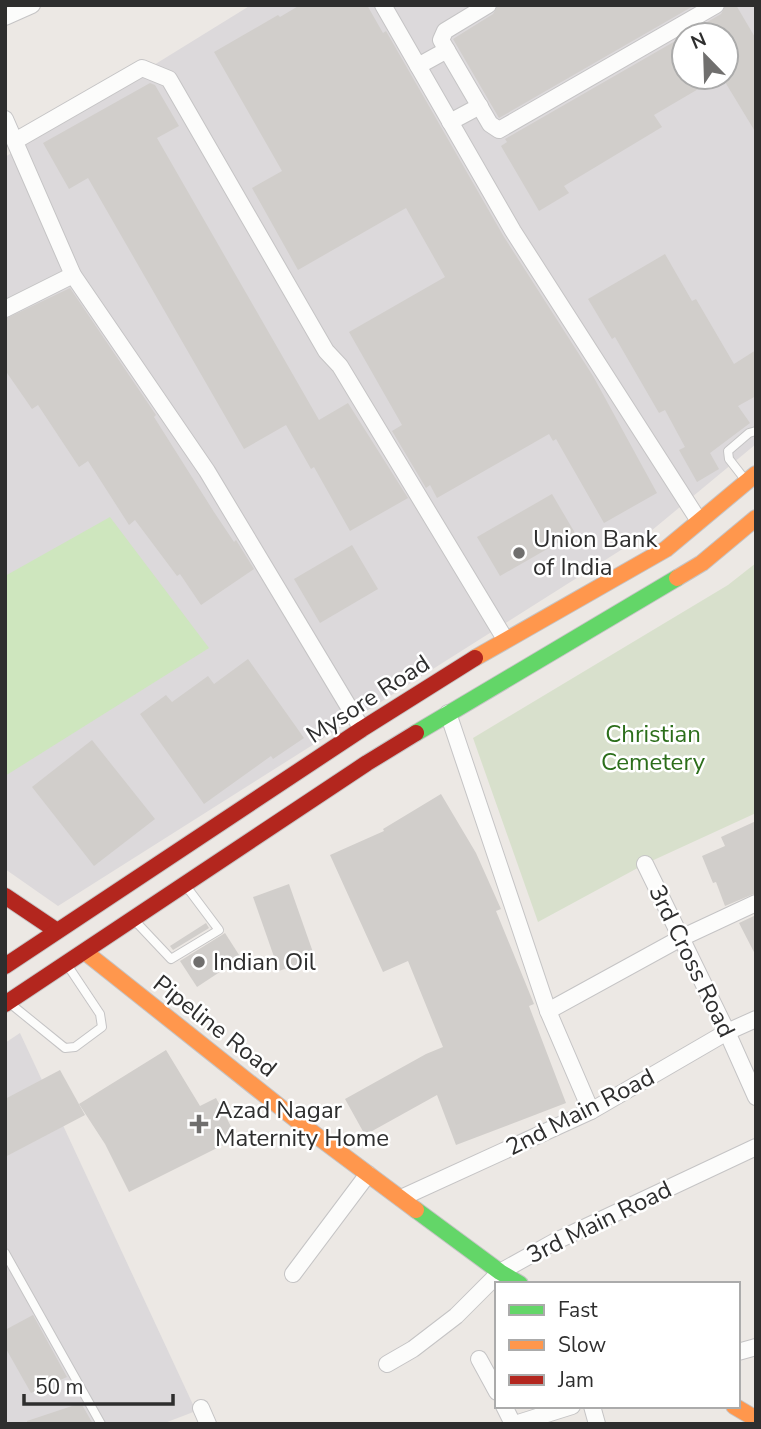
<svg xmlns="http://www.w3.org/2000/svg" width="761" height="1429" viewBox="0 0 761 1429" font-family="'Nunito Sans',sans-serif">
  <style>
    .industrial { fill: #dcd9db; fill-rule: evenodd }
    .green { fill: #cee6be }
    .cemetery { fill: #d8e0cc }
    .building { fill: #d1cecb }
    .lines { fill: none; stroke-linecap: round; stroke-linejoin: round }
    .lane-casing { stroke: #c5c4c5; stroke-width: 10 }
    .street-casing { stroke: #c5c4c5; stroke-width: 18 }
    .fast-casing { stroke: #c5c4c5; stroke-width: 18 }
    .slow-casing { stroke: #c5c4c5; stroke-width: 18 }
    .jam-casing { stroke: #c5c4c5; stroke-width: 18 }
    .lane { stroke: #fcfcfb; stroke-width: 8 }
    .street { stroke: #fcfcfb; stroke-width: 16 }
    .fast { stroke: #63d668; stroke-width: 16 }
    .slow { stroke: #ff974d; stroke-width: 16 }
    .jam { stroke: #b3261e; stroke-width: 16 }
    .poi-dot { fill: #706f6e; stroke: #fff; stroke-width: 2.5 }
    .labels { text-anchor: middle; stroke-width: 5; stroke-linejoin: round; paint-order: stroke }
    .poi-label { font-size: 24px; fill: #2e2e2e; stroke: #fff; text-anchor: start }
    .street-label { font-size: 24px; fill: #2e2e2e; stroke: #fff }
    .park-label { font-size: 24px; fill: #2c6e1b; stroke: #fff }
  </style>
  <rect width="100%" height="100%" fill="#ece8e4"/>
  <g class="industrial">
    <path d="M251 5H756V444L651 531 58 906 5 869V157ZM684 35H726V77H684Z"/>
    <polygon points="20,1033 196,1411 162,1424 5,1424 5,1043"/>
  </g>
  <polygon class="green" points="110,517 209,648 5,776 5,576"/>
  <polygon class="cemetery" points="756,563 756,813 645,864 538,922 473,738 728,585"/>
  <g class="building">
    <polygon points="300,5 367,5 383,33 386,31 504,237 593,376 657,493 604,523 556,439 553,441 549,434 437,498 430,485 426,488 392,431 402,425 349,332 445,277 406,208 298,270 252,188 282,171 214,52 278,15 280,17"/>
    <polygon points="498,5 695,5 499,118 453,39 493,14"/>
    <polygon points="726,5 736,5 756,39 756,133 722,77 726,77 726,35 685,35 721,14"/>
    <polygon points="684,36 684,77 693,77 700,88 654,115 662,127 564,186 569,193 539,211 501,146 507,142 505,139"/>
    <polygon points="150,83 155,85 179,126 157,138 319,420 348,403 408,498 350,531 314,467 311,469 286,425 244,449 88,178 69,189 43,143"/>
    <polygon points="665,254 692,301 696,299 734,364 756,350 756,396 738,406 750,423 710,453 719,469 697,482 679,450 685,447 665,410 659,413 615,337 612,339 588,299"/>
    <polygon points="70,288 156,415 154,417 214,512 234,542 236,540 254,569 201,605 180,574 177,576 135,520 129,525 88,461 79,467 38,405 32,409 5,370 5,319"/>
    <polygon points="552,494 575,533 500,576 477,537"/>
    <polygon points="352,545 378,589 320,623 294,579"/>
    <polygon points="248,659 304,738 273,759 271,756 204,804 140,714 166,695 172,702 208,676 214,684"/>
    <polygon points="92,740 155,819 94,866 32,787"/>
    <polygon points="441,794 476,853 501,909 496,911 534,1004 529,1006 566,1103 456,1145 437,1095 365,1135 345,1099 426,1054 443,1047 408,961 383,972 330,855 384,831 383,829"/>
    <polygon points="756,821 756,893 725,906 716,882 713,883 702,856 725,846 721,837"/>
    <polygon points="289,884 315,958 279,971 253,897"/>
    <polygon points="756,915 756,956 739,923"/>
    <polygon points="206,923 209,928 173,950 170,946"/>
    <polygon points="225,933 241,958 197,987 180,961"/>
    <polygon points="166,1050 200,1106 216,1098 237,1138 129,1192 105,1144 79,1104"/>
    <polygon points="60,1070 85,1115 5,1157 5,1099"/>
    <polygon points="33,1315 67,1377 31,1393 5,1347 5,1330"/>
    <polygon points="81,1403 93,1424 27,1424 27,1421"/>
  </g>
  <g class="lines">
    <g class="lane-casing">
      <g id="lane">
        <polyline points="743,477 729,459 728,451 749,433 756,431"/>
        <polyline points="137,923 171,959 219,930 189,890"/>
        <polyline points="12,1005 65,1048 75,1047 102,1027 100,1014 70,969"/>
        <polyline points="5,1253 101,1424"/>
      </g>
    </g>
    <g class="street-casing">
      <g id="street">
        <polyline points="383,5 513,231 699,521"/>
        <polyline points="488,5 445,31 441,40 490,124 499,130 716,5"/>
        <polyline points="5,17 32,5"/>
        <polyline points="418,66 447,50"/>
        <polyline points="5,119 73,275 207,471 362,729"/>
        <polyline points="450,122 480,106"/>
        <polyline points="15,141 142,68 169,79 326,351 340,366 505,639"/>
        <polyline points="5,309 73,275"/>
        <polyline points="448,713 548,1011 591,1111"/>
        <polyline points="645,864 727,1032 756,1097"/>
        <polyline points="548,1011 681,938 756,903"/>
        <polyline points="401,1198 591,1111 727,1032 756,1019"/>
        <polyline points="293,1274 368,1174"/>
        <polyline points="738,1352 756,1347"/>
        <polyline points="479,1359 497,1392"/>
        <polyline points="387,1364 413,1349 456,1316 500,1272 554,1242 756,1147"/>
        <polyline points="504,1406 513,1424"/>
        <polyline points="592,1406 597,1424"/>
        <polyline points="201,1408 208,1424"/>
        <polyline points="515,1424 572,1406"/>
      </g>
    </g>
    <g class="fast-casing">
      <g id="fast">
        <polyline points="416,733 677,578"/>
        <polyline points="416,1210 500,1272 520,1284"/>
      </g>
    </g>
    <g class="slow-casing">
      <g id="slow">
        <polyline points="677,578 702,563 756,518"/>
        <polyline points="475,658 666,549 756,474"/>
        <polyline points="85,952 309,1130 416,1210"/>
        <polyline points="734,1406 756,1419"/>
      </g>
    </g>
    <g class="jam-casing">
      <g id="jam">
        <polyline points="5,896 57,931"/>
        <polyline points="5,966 362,729 475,658"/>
        <polyline points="5,1004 367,763 416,733"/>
      </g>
    </g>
    <use href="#lane" class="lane"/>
    <use href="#street" class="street"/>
    <use href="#fast" class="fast"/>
    <use href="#slow" class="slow"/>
    <use href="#jam" class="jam"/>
  </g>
  <g class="poi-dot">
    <circle cx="519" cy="553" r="7"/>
    <circle cx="199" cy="962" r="7"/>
    <path d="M195.5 1113.5h7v7h7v7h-7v7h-7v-7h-7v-7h7z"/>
  </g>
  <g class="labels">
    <g class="poi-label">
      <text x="533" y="547">Union Bank<tspan x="533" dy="28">of India</tspan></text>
      <text x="213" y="970">Indian Oil</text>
      <text x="215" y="1118">Azad Nagar<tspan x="215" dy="28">Maternity Home</tspan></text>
    </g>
    <g class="street-label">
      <text transform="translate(368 699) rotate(-33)" y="8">Mysore Road</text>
      <text transform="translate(692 961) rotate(64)" y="8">3rd Cross Road</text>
      <text transform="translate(215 1026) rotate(38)" y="8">Pipeline Road</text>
      <text transform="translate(580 1112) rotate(-27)" y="8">2nd Main Road</text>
      <text transform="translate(599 1222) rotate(-26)" y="8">3rd Main Road</text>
    </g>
    <g class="park-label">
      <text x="653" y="742">Christian<tspan x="653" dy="28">Cemetery</tspan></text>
    </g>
  </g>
  <rect width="761" height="1429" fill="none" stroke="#2e2e2e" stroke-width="14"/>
  <rect x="495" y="1282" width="245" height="126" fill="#ffffff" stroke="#ababab" stroke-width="2"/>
  <rect x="509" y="1305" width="35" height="10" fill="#63d668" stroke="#ababab" stroke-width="2"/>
  <text x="558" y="1317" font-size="21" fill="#2e2e2e">Fast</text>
  <rect x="509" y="1340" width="35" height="10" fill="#ff974d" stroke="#ababab" stroke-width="2"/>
  <text x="558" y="1352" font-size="21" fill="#2e2e2e">Slow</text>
  <rect x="509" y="1375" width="35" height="10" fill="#b3261e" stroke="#ababab" stroke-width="2"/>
  <text x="558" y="1387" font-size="21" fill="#2e2e2e">Jam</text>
  <g transform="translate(705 56) rotate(337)"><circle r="33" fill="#ffffff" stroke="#ababab" stroke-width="2"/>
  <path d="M0-5L12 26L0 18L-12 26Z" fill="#706f6e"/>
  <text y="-10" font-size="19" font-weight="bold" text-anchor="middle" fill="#2e2e2e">N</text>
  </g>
  <path d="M24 1394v10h149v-10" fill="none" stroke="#2e2e2e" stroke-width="3.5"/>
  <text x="35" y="1394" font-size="21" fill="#2e2e2e" stroke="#ffffff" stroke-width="5" paint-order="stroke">50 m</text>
</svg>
